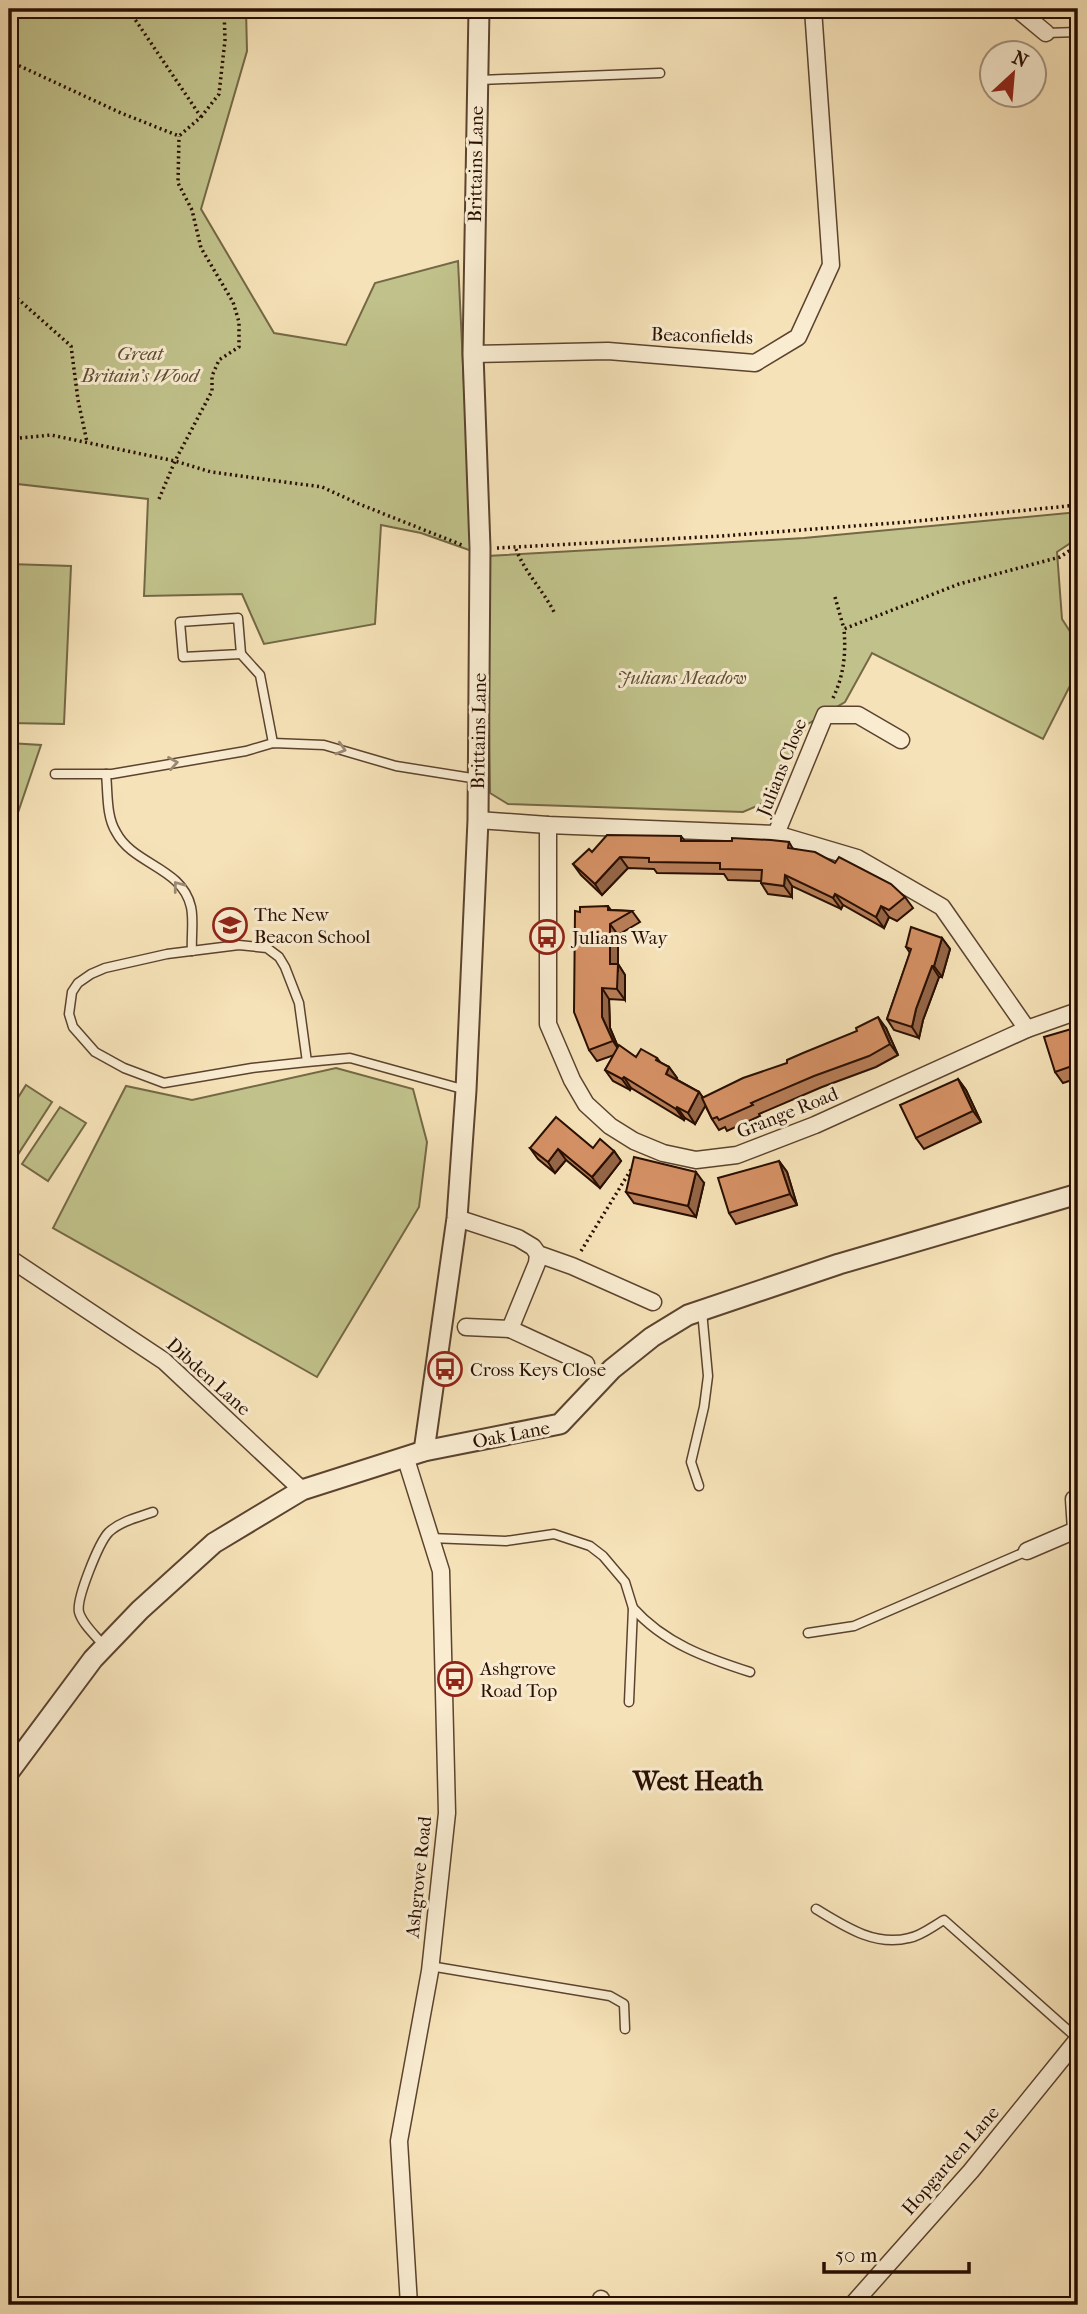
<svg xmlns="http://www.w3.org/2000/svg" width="1087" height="2314" viewBox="0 0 1087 2314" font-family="'IM FELL French Canon',serif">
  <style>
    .green { fill: #c1c28b; stroke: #746846; stroke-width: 2 }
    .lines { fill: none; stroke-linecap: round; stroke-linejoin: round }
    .service-casing { stroke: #5c432f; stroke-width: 11 }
    .minor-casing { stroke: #5c432f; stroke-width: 19 }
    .tertiary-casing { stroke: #5c432f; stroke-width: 23 }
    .path { stroke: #280e01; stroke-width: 3.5; stroke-dasharray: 2 3.5; stroke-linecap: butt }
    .service { stroke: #f9ecd1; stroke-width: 8 }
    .minor { stroke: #f9ecd1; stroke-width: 16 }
    .tertiary { stroke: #f9ecd1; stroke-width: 19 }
    .wall { fill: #b77d57; stroke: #280e01; stroke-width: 2 }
    .shaded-wall { fill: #956647; stroke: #280e01; stroke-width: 2 }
    .building { fill: #d59165; stroke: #280e01; stroke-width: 2 }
    .oneway { stroke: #9b8873 }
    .labels { text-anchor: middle; stroke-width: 6; stroke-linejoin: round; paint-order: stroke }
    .street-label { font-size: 19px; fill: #280e01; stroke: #f9ecd1 }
    .park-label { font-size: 19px; font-style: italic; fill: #5e4d31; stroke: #f9ecd1 }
    .poi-label { font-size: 19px; fill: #280e01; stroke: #f9ecd1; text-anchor: start }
    .district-label { font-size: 26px; font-weight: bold; fill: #280e01; stroke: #f9ecd1 }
  </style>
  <rect width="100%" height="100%" fill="#f6e2b8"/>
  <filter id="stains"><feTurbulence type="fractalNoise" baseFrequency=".00286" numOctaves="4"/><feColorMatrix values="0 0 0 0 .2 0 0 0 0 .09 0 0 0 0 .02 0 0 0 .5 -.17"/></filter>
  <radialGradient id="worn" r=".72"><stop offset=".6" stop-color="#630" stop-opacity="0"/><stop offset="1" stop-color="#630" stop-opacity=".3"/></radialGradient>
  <g class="green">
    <polygon points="9,9 246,9 247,51 201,209 274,333 346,345 375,283 458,261 472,551 421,533 381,525 375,624 264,644 242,594 144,596 148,499 9,483"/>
    <polygon points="1078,512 1078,538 1057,552 1062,619 1078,644 1078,670 1043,739 872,653 845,702 808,724 764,803 743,812 508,804 490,793 487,556 804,538"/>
    <polygon points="9,564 71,566 64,724 9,723"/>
    <polygon points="9,743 41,745 9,839"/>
    <polygon points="336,1068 413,1089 427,1142 419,1207 317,1377 53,1228 126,1086 192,1100"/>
    <polygon points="26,1085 52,1102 15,1159 9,1155 9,1112"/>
    <polygon points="60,1107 86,1123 48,1181 22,1164"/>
  </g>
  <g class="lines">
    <g class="service-casing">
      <g id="service">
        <polyline points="1046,33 1078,32"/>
        <polyline points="480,80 660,73"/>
        <polygon points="238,618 241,654 183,657 180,622"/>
        <polyline points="241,654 260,675 273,743"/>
        <polyline points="55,774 112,774 246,751 273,743 324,745 396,766 478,779"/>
        <path d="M106 774C108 792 106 816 116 832 133 865 182 867 191 907 194 920 191 937 192 951"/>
        <polyline points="307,1062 299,1003 285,967 279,957 267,948 239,945 167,954 105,968 91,974 78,983 72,992 69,1014 73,1027 95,1052 124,1068 164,1083 252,1068 307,1062 350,1058 466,1090"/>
        <polyline points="699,1486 691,1462 704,1407 708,1376 702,1311"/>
        <polyline points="430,1538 506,1541 554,1534 590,1546 603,1556 625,1582 633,1608 629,1702"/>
        <path d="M633 1608C664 1643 706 1658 750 1672"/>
        <polyline points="808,1633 854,1626 1027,1551"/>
        <path d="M105 1647C97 1637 82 1624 79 1612 76 1599 99 1542 109 1532 121 1521 139 1517 153 1512"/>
        <path d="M816 1909C844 1926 875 1947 909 1938 921 1936 933 1926 944 1920L1078 2039"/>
        <polyline points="430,1966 610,1996 624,2004 625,2029"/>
      </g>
    </g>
    <g class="minor-casing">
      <g id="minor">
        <polyline points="1017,9 1046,33"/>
        <polyline points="473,354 608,351 755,363 798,337 831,265 813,9"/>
        <polyline points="478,820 548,825 776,834 857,858 942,907 1027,1029"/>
        <polyline points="548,825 548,1024 572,1080 586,1104 610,1126 634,1141 663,1153 696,1160 737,1155 815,1125 1027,1029 1078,1011"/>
        <polyline points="776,834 825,715 858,715 901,740"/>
        <polyline points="457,1218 518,1238 533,1247 538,1254 572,1266 653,1302"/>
        <polyline points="9,1258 164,1361 302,1490"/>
        <polyline points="466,1327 510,1329 537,1263 538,1254"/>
        <polyline points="510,1329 586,1364"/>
        <polyline points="405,1456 441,1571 447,1813 430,1971 399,2141 409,2305"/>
        <polyline points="1074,1499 1076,1530 1078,1530"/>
        <polyline points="1027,1551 1076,1530"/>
        <polyline points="599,2305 601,2299"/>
        <polyline points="852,2305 971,2171 1078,2039"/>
      </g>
    </g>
    <g class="tertiary-casing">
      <g id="tertiary">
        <polyline points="424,1451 457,1218 466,1090 478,820 480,548 473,354 479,9"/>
        <polyline points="9,1772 93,1659 140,1610 214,1543 302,1490 424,1451 560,1424 612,1369 652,1337 688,1315 839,1264 1078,1194"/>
      </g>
    </g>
    <g class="path">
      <polyline points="9,61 121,113 179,136 201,117 128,9"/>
      <polyline points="201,117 219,94 225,40 224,9"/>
      <polyline points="9,291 71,346 78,400 87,442"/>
      <polyline points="9,439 51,435 175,461 211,472 322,487 359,504 462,545"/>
      <polyline points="159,499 175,461 212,391 212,376 219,360 239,347 239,322 233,302 201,248 192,210 178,183 179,136"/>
      <polyline points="497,548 722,536 907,522 1078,505"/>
      <path d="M516 549C525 573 543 590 554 612"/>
      <polyline points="835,597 844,629"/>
      <path d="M833 698C844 675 846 654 844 629L959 584 1060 557 1078 545"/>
      <polyline points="581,1251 632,1168"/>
    </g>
    <use href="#service" class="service"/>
    <use href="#minor" class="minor"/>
    <use href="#tertiary" class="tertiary"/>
  </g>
  <g class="wall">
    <polygon points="681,836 685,841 789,842 793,849 905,897 913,908 897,921 889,917 884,928 843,905 841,909 792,886 792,897 768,894 761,883 761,881 728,880 724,874 657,873 654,869 628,868 602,895 581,875 573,864 592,852"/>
    <polygon points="608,906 611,910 632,911 640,922 618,935 618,964 625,975 625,1000 609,999 610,1028 618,1047 636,1057 657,1058 661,1063 669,1067 677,1078 676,1079 699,1092 703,1098 886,1028 898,1055 876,1067 822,1087 759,1114 760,1116 727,1131 725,1127 719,1130 712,1119 705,1105 695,1124 685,1118 684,1120 631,1088 630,1090 613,1081 605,1070 614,1055 597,1061 589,1050 580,912"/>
    <polygon points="942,938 950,949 942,977 939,977 923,1020 919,1038 894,1030 887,1019 910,953 906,947"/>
    <polygon points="1078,1027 1078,1078 1063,1083 1055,1072"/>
    <polygon points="958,1079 966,1090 981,1122 924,1149 916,1138"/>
    <polygon points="530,1148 593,1148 614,1151 621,1161 600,1188 566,1160 555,1173 538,1159"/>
    <polygon points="779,1161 787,1172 797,1205 736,1224 729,1213"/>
    <polygon points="704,1183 696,1217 634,1203 626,1192"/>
  </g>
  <g class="shaded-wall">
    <polygon points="620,857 628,868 602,895 595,884"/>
    <polygon points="785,875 792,886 792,897 784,886"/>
    <polygon points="835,894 843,905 841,909 833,898"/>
    <polygon points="881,906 889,917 884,928 876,917"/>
    <polygon points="610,924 618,935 618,972 618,964 625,975 625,1000 617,989 610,964"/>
    <polygon points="942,938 950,949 942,977 934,966"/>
    <polygon points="932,966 939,977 923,1020 919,1038 912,1027 916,1009"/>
    <polygon points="602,988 609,999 610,1028 620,1052 613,1041 602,1017"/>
    <polygon points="878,1017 886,1028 898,1055 890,1044"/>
    <polygon points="669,1067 677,1078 674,1084 666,1074"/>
    <polygon points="624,1077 631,1088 630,1090 622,1079"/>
    <polygon points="958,1079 966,1090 981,1122 973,1111"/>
    <polygon points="699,1092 707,1103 695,1124 688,1113"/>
    <polygon points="677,1107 685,1118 684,1120 676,1109"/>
    <polygon points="558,1149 566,1160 555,1173 548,1162"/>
    <polygon points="614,1151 621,1161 600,1188 592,1177"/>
    <polygon points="779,1161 787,1172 797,1205 790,1194"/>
    <polygon points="696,1172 704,1183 696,1217 688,1206"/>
  </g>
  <g class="building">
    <polygon points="607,835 681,836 681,841 732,841 732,838 771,840 789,842 788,848 815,852 835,863 839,857 891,884 905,897 889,910 881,906 876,917 835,894 833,898 785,875 784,886 761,883 762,870 720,869 720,863 649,862 649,858 620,857 595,884 573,864 589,849 592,852"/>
    <polygon points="608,906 608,910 632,911 610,924 610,964 618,964 617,989 602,988 602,1017 613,1041 589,1050 574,1012 575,911 580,912 580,907"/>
    <polygon points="911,927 942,938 934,966 932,966 916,1009 912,1027 887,1019 911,949 906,947"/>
    <polygon points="878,1017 890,1044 869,1056 814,1076 751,1103 753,1105 719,1120 717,1117 712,1119 702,1098 743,1078 787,1063 787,1060 803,1053 857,1031 856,1028"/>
    <polygon points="1078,1027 1078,1064 1055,1072 1044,1037"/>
    <polygon points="619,1045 636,1057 641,1049 657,1058 656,1060 669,1067 666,1074 699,1092 688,1113 677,1107 676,1109 624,1077 622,1079 605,1070"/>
    <polygon points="958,1079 973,1111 916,1138 900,1105"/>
    <polygon points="556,1117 593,1148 600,1139 614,1151 592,1177 558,1149 548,1162 530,1148"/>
    <polygon points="634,1157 696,1172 688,1206 626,1192"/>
    <polygon points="779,1161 790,1194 729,1213 718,1178"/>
  </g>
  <defs><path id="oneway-chevron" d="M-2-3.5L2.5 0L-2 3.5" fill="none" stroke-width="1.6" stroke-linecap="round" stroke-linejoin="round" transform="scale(1.75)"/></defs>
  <g class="oneway">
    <use href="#oneway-chevron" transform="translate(341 749) rotate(16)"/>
    <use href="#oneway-chevron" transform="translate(173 763) rotate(-10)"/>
    <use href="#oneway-chevron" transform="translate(178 886) rotate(-127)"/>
  </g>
  <defs>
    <g id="school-ring" transform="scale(1.75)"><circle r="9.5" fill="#f9ecd1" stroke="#8f2418" stroke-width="1.5"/><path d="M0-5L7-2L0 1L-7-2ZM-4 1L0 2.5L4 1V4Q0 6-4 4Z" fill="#8f2418"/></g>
    <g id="bus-ring" transform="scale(1.75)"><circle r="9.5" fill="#f9ecd1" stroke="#8f2418" stroke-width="1.5"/><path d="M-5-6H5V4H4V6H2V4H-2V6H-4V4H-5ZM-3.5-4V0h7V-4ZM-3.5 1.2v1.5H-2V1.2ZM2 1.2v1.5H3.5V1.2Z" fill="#8f2418"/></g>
  </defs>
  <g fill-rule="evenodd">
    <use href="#school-ring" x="230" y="925"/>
    <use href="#bus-ring" x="547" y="937"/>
    <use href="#bus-ring" x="445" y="1369"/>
    <use href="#bus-ring" x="455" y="1679"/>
  </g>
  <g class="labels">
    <g class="street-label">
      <text transform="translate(475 164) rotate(-89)" y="7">Brittains Lane</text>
      <text transform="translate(702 335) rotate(2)" y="7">Beaconfields</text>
      <text transform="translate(478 731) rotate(-89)" y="7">Brittains Lane</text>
      <text transform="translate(781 767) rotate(-68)" y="7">Julians Close</text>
      <text transform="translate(787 1112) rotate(-22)" y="7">Grange Road</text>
      <text transform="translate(209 1376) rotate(42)" y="7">Dibden Lane</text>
      <text transform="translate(511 1434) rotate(-11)" y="7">Oak Lane</text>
      <text transform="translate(418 1877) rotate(-84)" y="7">Ashgrove Road</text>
      <text transform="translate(950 2160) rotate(-49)" y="7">Hopgarden Lane</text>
    </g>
    <g class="park-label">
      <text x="140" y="360">Great<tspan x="140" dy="22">Britain's Wood</tspan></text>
      <text x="682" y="684">Julians Meadow</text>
    </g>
    <g class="poi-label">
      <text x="254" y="921">The New<tspan x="254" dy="22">Beacon School</tspan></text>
      <text x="572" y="944">Julians Way</text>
      <text x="470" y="1376">Cross Keys Close</text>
      <text x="480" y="1675">Ashgrove<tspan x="480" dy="22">Road Top</tspan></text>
    </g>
    <g class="district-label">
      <text x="698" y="1790">West Heath</text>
    </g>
  </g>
  <rect width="1087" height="2314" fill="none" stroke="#f6e2b8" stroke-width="35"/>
  <rect x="10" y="10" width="1066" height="2293" fill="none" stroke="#280e01" stroke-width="3.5"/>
  <rect x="18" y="18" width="1052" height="2279" fill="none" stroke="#280e01" stroke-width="2"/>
  <g transform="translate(1013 74) rotate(26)"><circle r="33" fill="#f9ecd1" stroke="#a5937e" stroke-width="2"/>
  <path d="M0-5L12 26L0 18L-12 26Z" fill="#8f2418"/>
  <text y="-10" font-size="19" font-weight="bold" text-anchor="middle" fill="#280e01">N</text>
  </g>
  <path d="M824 2262v10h145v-10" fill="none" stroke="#280e01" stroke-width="3.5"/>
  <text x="835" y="2262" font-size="21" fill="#280e01" stroke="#f9ecd1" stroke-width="5" paint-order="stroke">50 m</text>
  <rect width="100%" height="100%" filter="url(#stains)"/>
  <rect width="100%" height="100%" fill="url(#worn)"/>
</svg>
